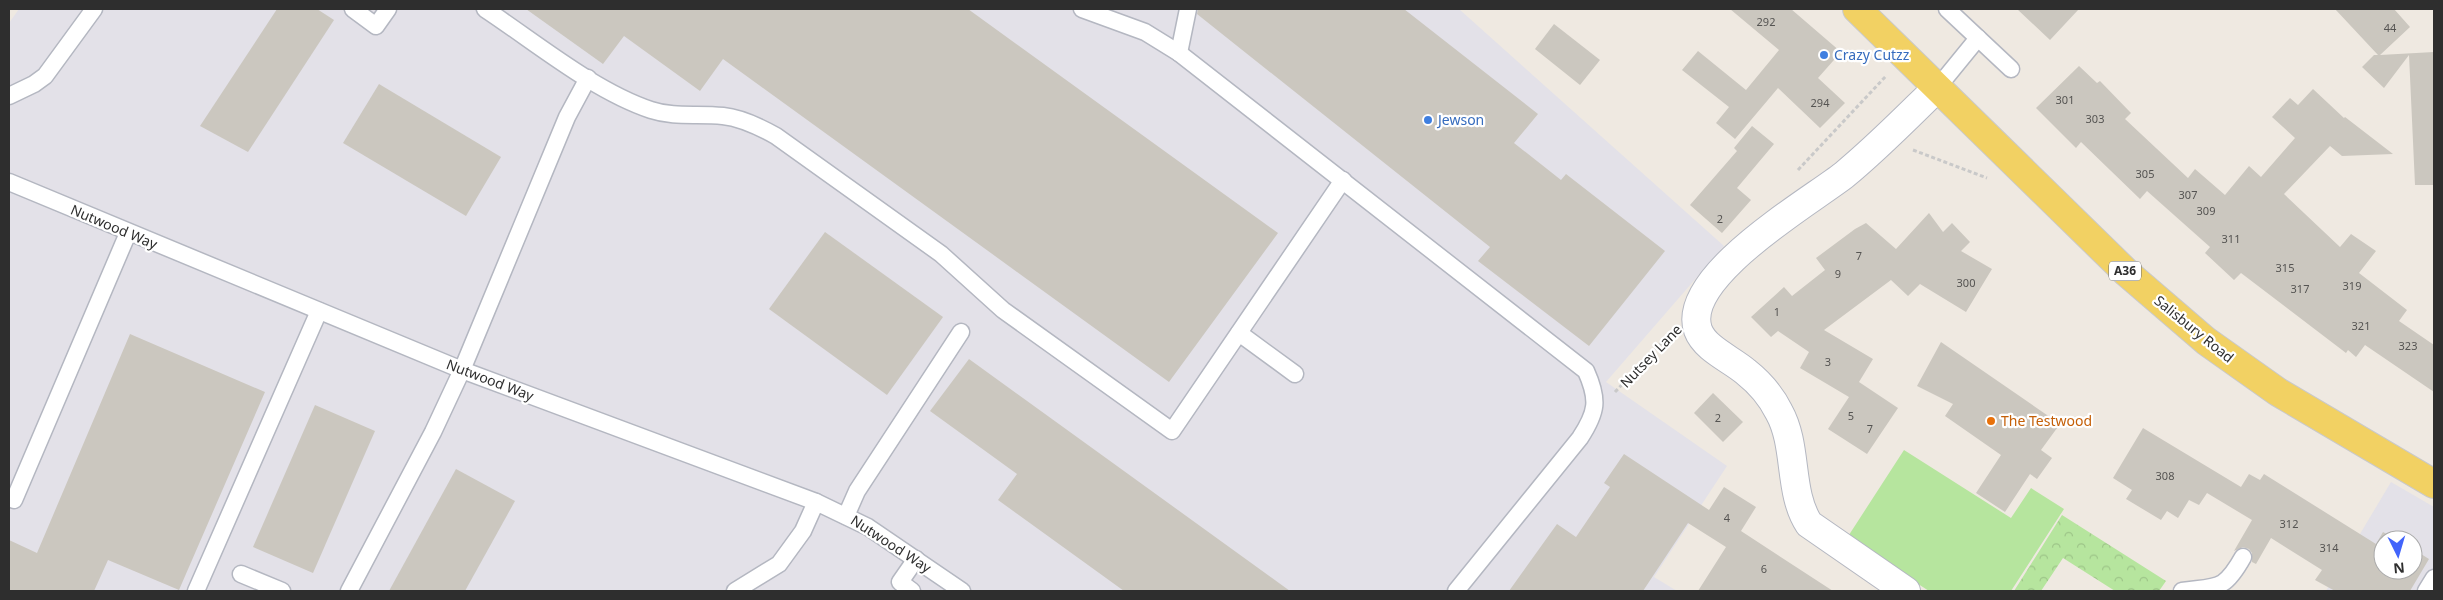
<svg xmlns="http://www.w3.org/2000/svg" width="2443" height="600" viewBox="0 0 2443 600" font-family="'Noto Sans',sans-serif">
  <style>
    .industrial { fill: #e3e1e8; fill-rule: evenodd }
    .grass { fill: #b6e59e }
    .forest { fill: url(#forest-crowns) }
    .building { fill: #cbc7bf }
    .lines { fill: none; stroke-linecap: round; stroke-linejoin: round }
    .lane-casing { stroke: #b4b7c1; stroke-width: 19 }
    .street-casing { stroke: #b4b7c1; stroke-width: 30 }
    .primary-casing { stroke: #c9c9c9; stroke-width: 30 }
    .path { stroke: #c9c9c9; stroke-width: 3; stroke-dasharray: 4 2.5; stroke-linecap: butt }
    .lane { stroke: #fff; stroke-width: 16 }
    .street { stroke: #fff; stroke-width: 28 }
    .primary { stroke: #f2d163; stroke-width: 28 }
    .shop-dot { fill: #3f7fe0; stroke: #fff; stroke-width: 2 }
    .food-dot { fill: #e8710a; stroke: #fff; stroke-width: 2 }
    .labels { text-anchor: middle; stroke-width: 4.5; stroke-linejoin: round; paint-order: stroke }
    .number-label { font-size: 11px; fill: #555452 }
    .shield { fill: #fff; stroke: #6d6d6d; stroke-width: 1 }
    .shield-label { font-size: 12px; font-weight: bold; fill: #2e2e2e }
    .shop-label { font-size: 14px; fill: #366cbe; stroke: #fff; text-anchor: start }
    .street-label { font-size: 14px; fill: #2e2e2e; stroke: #fff }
    .food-label { font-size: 14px; fill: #c56008; stroke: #fff; text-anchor: start }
  </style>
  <defs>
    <pattern id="forest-crowns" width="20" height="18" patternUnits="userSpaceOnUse" patternTransform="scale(1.25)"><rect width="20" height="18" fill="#b6e59e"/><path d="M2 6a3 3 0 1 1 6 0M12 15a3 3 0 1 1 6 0" fill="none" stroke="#9dc588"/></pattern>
  </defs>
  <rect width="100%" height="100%" fill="#efe9e1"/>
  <g class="industrial">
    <polygon points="19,9 1459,9 1724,246 1606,382 1727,466 1654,577 1677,591 9,591 9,23"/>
    <path d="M2391 482 2434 507V591H2326ZM2383 540H2413V570H2383Z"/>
  </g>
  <polygon class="grass" points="1904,450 2011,518 2031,488 2064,509 2011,591 1929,591 1847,538"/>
  <polygon class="forest" points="2062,515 2166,581 2159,591 2115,591 2063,558 2041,591 2014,591"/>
  <g class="building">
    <polygon points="277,9 317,9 334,20 248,152 200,126"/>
    <polygon points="526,9 968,9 1278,233 1169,382 723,59 700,91 624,36 603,64"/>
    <polygon points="1198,9 1404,9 1538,114 1514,143 1561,180 1566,174 1665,251 1589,346 1478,261 1490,247 1197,14"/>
    <polygon points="1730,9 1791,9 1841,52 1818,78 1845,103 1820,128 1778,88 1735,139 1716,123 1729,107 1682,70 1698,51 1746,90 1779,50"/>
    <polygon points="2017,9 2079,9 2050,40"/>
    <polygon points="2335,9 2394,9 2410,27 2380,55 2434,52 2434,185 2415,185 2409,55 2384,88 2362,67 2374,55 2378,55"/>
    <polygon points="1554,24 1600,60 1580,85 1535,49"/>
    <polygon points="2079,66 2097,83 2100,81 2131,113 2125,119 2188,178 2195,169 2225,195 2249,166 2261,177 2295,138 2272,117 2290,98 2298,105 2313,89 2344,118 2345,117 2393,154 2342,156 2330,146 2284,194 2340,247 2351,234 2376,251 2359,273 2407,310 2399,321 2434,345 2434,392 2365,345 2356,357 2348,350 2346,353 2241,273 2234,280 2205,253 2210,247 2147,191 2140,199 2081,142 2076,148 2036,108"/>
    <polygon points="379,84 501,157 466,216 343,143"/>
    <polygon points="1752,126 1774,144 1737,188 1751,200 1722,233 1690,205 1737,151 1734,148"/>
    <polygon points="1929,213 1943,232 1952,223 1970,242 1961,251 1992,269 1966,312 1920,284 1908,296 1891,280 1824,330 1873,359 1859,382 1898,408 1867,454 1828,429 1849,397 1800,368 1809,352 1778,331 1771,337 1751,317 1784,287 1792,296 1825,270 1816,258 1855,229 1866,223 1896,249"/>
    <polygon points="825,232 943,317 887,395 769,309"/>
    <polygon points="130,334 265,392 179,590 108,560 94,591 9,591 9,540 37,553"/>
    <polygon points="1941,342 2060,424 2041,450 2052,458 2037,479 2030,474 2005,512 1976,493 2001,455 1945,416 1953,404 1917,386"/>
    <polygon points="969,359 1290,591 1124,591 998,500 1017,474 930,411"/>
    <polygon points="1713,393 1743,422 1723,442 1694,413"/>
    <polygon points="315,405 375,431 313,573 253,547"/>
    <polygon points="2143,428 2241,487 2249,474 2260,480 2264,474 2376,544 2383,532 2397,540 2383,540 2383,570 2413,570 2413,549 2429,559 2410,591 2335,591 2315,580 2322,570 2271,538 2256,564 2252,562 2252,553 2249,549 2243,547 2234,551 2252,520 2207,493 2199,505 2189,500 2178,518 2167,511 2161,520 2126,499 2132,490 2113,478"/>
    <polygon points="1624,454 1709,510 1724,487 1756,507 1741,531 1833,591 1698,591 1726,547 1688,523 1643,591 1509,591 1557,524 1576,537 1610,487 1604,483"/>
    <polygon points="456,469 515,501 465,591 389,591"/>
  </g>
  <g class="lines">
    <g class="lane-casing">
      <g id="lane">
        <polyline points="353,9 376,26 388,9"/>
        <path d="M485 9C535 42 594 91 651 110 675 118 698 113 723 116 742 118 760 127 776 136L941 254 1003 310 1172 431 1343 180"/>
        <path d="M1082 9 1145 32 1179 53 1586 371C1599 400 1597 412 1580 438L1456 591"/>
        <polyline points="1947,9 2011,69"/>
        <polyline points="1179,53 1188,9"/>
        <polyline points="1938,87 1978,38"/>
        <polyline points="9,96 34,84 45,76 94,9"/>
        <polyline points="9,182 462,370 816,502 868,527 962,591"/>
        <polyline points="1239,333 1295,374"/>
        <polyline points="14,500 128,233"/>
        <polyline points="846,516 857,491 961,332"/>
        <polyline points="241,574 282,591"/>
        <polyline points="196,591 319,311"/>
        <polyline points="349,591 433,432 462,370 567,117 588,78"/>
        <polyline points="735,591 779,564 803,531 816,502"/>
        <polyline points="912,591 900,582 916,559"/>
        <path d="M2182 591C2218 586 2224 591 2243 557"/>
        <polyline points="2426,591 2434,578"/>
      </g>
    </g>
    <g class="street-casing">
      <path id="street" d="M1906 591 1809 524C1788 492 1798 446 1779 412 1771 396 1760 383 1746 372 1731 359 1705 349 1698 330 1680 277 1808 203 1844 175 1877 148 1907 117 1938 87"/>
    </g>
    <g class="primary-casing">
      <polyline id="primary" points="1857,9 2127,273 2206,341 2278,392 2434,484"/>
    </g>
    <g class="path">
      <polyline points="1913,150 1987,178"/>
      <polyline points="1798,170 1886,76"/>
      <polyline points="1615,392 1671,333"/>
    </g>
    <use href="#lane" class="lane"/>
    <use href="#street" class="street"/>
    <use href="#primary" class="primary"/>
  </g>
  <g class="shop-dot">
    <circle cx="1824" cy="55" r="5"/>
    <circle cx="1428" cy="120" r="5"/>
  </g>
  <circle class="food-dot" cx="1991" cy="421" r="5"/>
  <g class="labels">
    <g class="number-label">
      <text x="1766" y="26">292</text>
      <text x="2390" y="32">44</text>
      <text x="2065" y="104">301</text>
      <text x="1820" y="107">294</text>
      <text x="2095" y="123">303</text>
      <text x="2145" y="178">305</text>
      <text x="2188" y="199">307</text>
      <text x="2206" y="215">309</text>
      <text x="1720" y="223">2</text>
      <text x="2231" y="243">311</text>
      <text x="1859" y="260">7</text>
      <text x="2285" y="272">315</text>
      <text x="1838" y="278">9</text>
      <text x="1966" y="287">300</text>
      <text x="2352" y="290">319</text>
      <text x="2300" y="293">317</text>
      <text x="1777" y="316">1</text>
      <text x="2361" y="330">321</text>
      <text x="2408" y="350">323</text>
      <text x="1828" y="366">3</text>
      <text x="1851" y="420">5</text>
      <text x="1718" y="422">2</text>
      <text x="1870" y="433">7</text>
      <text x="2165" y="480">308</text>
      <text x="1727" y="522">4</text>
      <text x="2289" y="528">312</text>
      <text x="2329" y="552">314</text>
      <text x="1764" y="573">6</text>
    </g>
    <rect class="shield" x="2109" y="261.5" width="32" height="19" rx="4"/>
    <g class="shield-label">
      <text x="2125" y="275">A36</text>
    </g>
    <g class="shop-label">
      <text x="1834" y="60">Crazy Cutzz</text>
      <text x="1438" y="125">Jewson</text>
    </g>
    <g class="street-label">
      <text transform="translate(114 227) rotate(23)" y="5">Nutwood Way</text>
      <text transform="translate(2194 329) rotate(39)" y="5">Salisbury Road</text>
      <text transform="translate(1651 356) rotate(-46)" y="5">Nutsey Lane</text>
      <text transform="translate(490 380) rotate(21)" y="5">Nutwood Way</text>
      <text transform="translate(891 544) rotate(33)" y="5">Nutwood Way</text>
    </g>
    <g class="food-label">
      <text x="2001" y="426">The Testwood</text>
    </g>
  </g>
  <rect width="2443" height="600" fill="none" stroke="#2e2e2e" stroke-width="20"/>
  <g transform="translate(2398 555) rotate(175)"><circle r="24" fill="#ffffff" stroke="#ababab"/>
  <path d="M0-4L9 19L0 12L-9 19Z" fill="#4264fb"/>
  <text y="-8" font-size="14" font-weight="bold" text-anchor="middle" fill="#2e2e2e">N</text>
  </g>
</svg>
